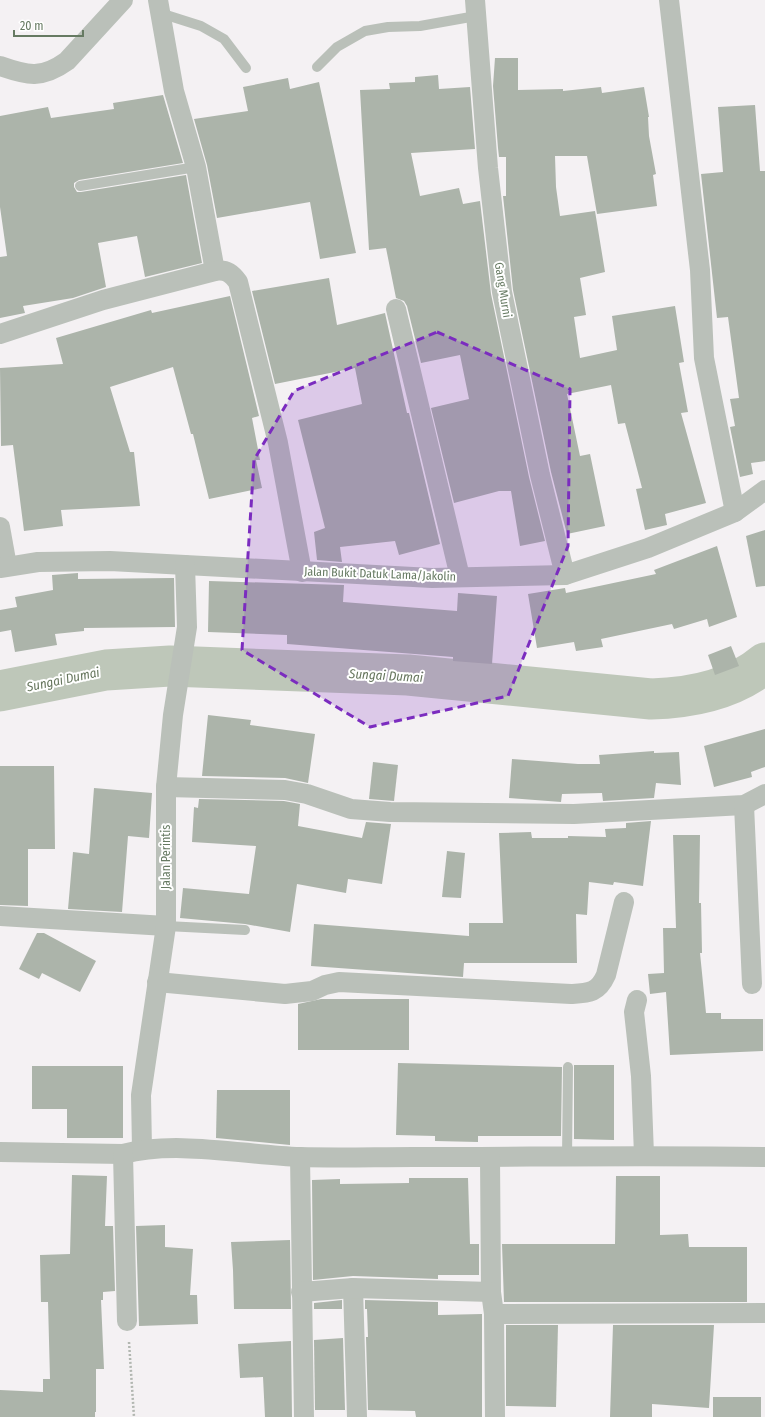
<svg xmlns="http://www.w3.org/2000/svg" width="765" height="1417" viewBox="0 0 765 1417" font-family="'Fira Sans Condensed',sans-serif">
  <style>
    .lines { fill: none; stroke-linecap: round; stroke-linejoin: round }
    .river { stroke: #bec7b9; stroke-width: 41 }
    .building { fill: #acb4aa }
    .path { stroke: #b2b7b1; stroke-width: 2.5; stroke-dasharray: 2 2; stroke-linecap: butt }
    .lane { stroke: #bac0b9; stroke-width: 10 }
    .street { stroke: #bac0b9; stroke-width: 20 }
    .marked { fill: #7b2cbf; fill-opacity: 0.2; stroke: #7b2cbf; stroke-width: 3; stroke-dasharray: 8 5; stroke-linejoin: round }
    .labels { text-anchor: middle; stroke-width: 4; stroke-linejoin: round; paint-order: stroke }
    .street-label { font-size: 12px; fill: #667a62; stroke: #fff }
    .water-label { font-size: 13px; font-style: italic; fill: #66765d; stroke: #fff }
  </style>
  <rect width="100%" height="100%" fill="#f4f1f3"/>
  <g class="lines">
    <path class="river" d="M0 691 106 670 170 666 408 675 651 699C691 698 734 689 765 663"/>
  </g>
  <g class="building">
    <polygon points="495,58 518,58 518,90 563,89 563,91 601,87 602,93 644,87 649,117 648,117 649,136 656,174 653,175 657,206 597,214 587,156 555,156 556,187 560,216 595,211 605,272 580,278 586,315 574,317 580,358 617,350 612,316 675,306 684,362 679,363 688,412 681,413 706,503 665,514 667,525 645,530 636,489 642,488 625,423 618,424 611,385 567,394 580,456 590,454 605,526 567,534 551,472 513,290 503,196 506,196 506,157 499,157 498,148 493,86"/>
    <polygon points="438,75 439,89 470,87 475,149 411,153 420,196 459,188 463,204 480,201 491,294 529,477 545,541 520,546 511,491 499,491 454,503 431,408 469,399 460,355 421,363 407,306 404,301 396,298 386,248 369,250 360,90 390,89 389,83 415,82 415,77"/>
    <polygon points="288,78 290,89 319,82 356,253 320,259 310,202 217,218 207,165 194,119 248,111 243,87"/>
    <polygon points="163,95 183,163 79,180 74,183 74,187 77,192 81,192 186,175 202,263 145,277 137,236 98,243 106,287 73,298 23,306 25,313 0,318 0,257 7,256 0,207 0,116 48,107 51,118 114,109 113,103"/>
    <polygon points="755,105 760,171 765,171 765,461 751,463 753,474 740,477 730,427 735,426 730,399 739,398 728,317 717,318 701,174 723,172 718,107"/>
    <polygon points="329,278 337,325 385,313 407,413 409,413 440,544 399,555 395,541 340,547 342,562 317,560 314,532 325,528 298,420 362,404 355,368 275,384 252,291"/>
    <polygon points="230,296 259,416 252,418 260,460 256,460 262,488 209,499 193,434 191,434 173,367 110,387 130,452 134,452 140,506 61,510 63,526 24,531 13,445 1,446 0,368 63,364 56,338 151,310 152,313"/>
    <polygon points="765,530 765,586 756,587 746,536"/>
    <polygon points="717,546 737,617 709,627 707,619 674,629 672,624 601,639 603,647 576,651 574,642 537,648 528,594 565,588 566,593 656,574 654,570"/>
    <polygon points="78,573 78,579 174,578 175,627 84,628 84,631 55,634 57,645 15,652 11,630 0,632 0,610 17,607 15,597 53,590 52,575"/>
    <polygon points="209,581 344,585 343,602 457,611 458,593 497,596 492,664 453,661 453,657 287,644 287,635 208,632"/>
    <polygon points="731,646 739,666 715,675 708,655"/>
    <polygon points="208,715 251,720 250,725 315,734 308,783 285,778 202,776"/>
    <polygon points="765,729 765,767 751,772 752,777 714,787 704,746"/>
    <polygon points="654,751 654,753 679,752 681,785 656,783 654,798 603,801 602,793 562,794 561,802 509,798 512,759 578,764 600,764 599,755"/>
    <polygon points="373,762 398,765 394,801 369,799"/>
    <polygon points="0,766 54,766 55,849 28,849 28,906 0,905"/>
    <polygon points="94,788 152,793 149,838 128,836 122,912 68,909 73,852 89,854"/>
    <polygon points="199,799 284,801 300,804 298,826 362,838 366,822 391,824 382,884 348,879 346,893 297,884 290,932 245,924 180,918 183,888 249,894 256,846 192,842 194,807 198,808"/>
    <polygon points="651,821 643,886 614,882 613,885 589,882 587,915 576,914 577,963 464,963 463,977 311,966 314,924 469,936 469,923 503,923 499,833 531,832 532,838 568,838 568,836 606,837 605,829 626,828 626,823"/>
    <polygon points="673,835 700,835 699,903 701,903 702,953 700,953 706,1013 721,1013 721,1019 763,1019 763,1051 670,1055 666,992 650,994 648,974 664,973 663,928 676,928"/>
    <polygon points="447,851 465,853 461,898 442,897"/>
    <polygon points="37,933 44,933 96,961 80,992 42,973 39,979 19,969"/>
    <polygon points="321,999 409,999 409,1050 298,1050 298,1004"/>
    <polygon points="398,1063 562,1067 561,1136 478,1136 478,1142 435,1141 435,1136 396,1135"/>
    <polygon points="574,1065 614,1065 614,1140 574,1139"/>
    <polygon points="32,1066 123,1066 123,1138 67,1138 67,1109 32,1109"/>
    <polygon points="217,1090 290,1090 290,1145 216,1138"/>
    <polygon points="72,1175 107,1176 105,1226 113,1226 115,1291 103,1292 103,1300 101,1300 104,1369 96,1369 96,1412 95,1412 95,1417 0,1417 0,1390 43,1392 43,1379 50,1379 48,1302 41,1302 40,1255 70,1254"/>
    <polygon points="616,1176 660,1176 660,1235 688,1234 689,1247 747,1247 747,1302 504,1302 502,1244 615,1244"/>
    <polygon points="409,1178 468,1178 470,1244 479,1244 479,1275 438,1275 438,1279 353,1276 313,1280 312,1180 340,1179 340,1184 409,1183"/>
    <polygon points="165,1225 165,1247 193,1249 190,1295 197,1295 198,1324 139,1326 136,1226"/>
    <polygon points="290,1240 291,1309 234,1309 233,1270 231,1242"/>
    <polygon points="342,1300 342,1309 314,1309 314,1303"/>
    <polygon points="365,1300 438,1302 438,1315 482,1314 482,1417 416,1417 415,1411 368,1410 366,1337 368,1337 367,1309 365,1309"/>
    <polygon points="506,1325 558,1325 556,1407 506,1406"/>
    <polygon points="613,1325 714,1325 709,1408 652,1404 652,1417 610,1417"/>
    <polygon points="343,1338 345,1410 315,1410 314,1340"/>
    <polygon points="291,1341 292,1417 265,1417 263,1377 240,1378 238,1344"/>
    <rect x="713" y="1397" width="48" height="20"/>
  </g>
  <g class="lines">
    <polyline class="path" points="129,1342 134,1417"/>
    <g class="lane">
      <polyline points="160,13 201,26 224,39 246,68"/>
      <polyline points="317,67 337,47 365,31 388,27 420,26 476,16"/>
      <polyline points="80,186 196,167"/>
      <polyline points="166,926 245,930"/>
      <polyline points="567,1158 568,1067"/>
    </g>
    <g class="street">
      <polyline points="158,0 174,91 196,167 215,271"/>
      <polyline points="475,0 488,168 502,292 540,475 565,575"/>
      <polyline points="669,0 700,270 704,358 735,512"/>
      <path d="M0 66C28 76 42 79 67 61L123 0"/>
      <polyline points="396,309 460,577"/>
      <path d="M0 334 103 300 215 271C227 269 232 274 238 282L278 443 302 572"/>
      <polyline points="0,527 7,566"/>
      <polyline points="0,568 38,562 110,561 432,578 565,575 648,548 735,512 765,490"/>
      <polyline points="166,787 285,790 307,794 351,809 390,812 574,814 744,805 765,794"/>
      <polyline points="744,805 752,984"/>
      <polyline points="0,916 166,926"/>
      <path d="M157 982 285 994 312 991 325 985 339 982 571 994C589 993 598 993 606 975L624 902"/>
      <polyline points="637,1000 634,1012 641,1076 644,1155"/>
      <polyline points="142,1149 141,1095 166,926 166,787 173,715 187,627 185,565"/>
      <path d="M0 1152 123 1154C176 1140 244 1155 300 1157 337 1158 375 1157 413 1157 530 1157 648 1155 765 1157"/>
      <polyline points="123,1154 127,1321"/>
      <polyline points="300,1157 304,1417"/>
      <polyline points="490,1157 491,1292 494,1314 495,1417"/>
      <polyline points="353,1288 357,1417"/>
      <polyline points="301,1292 353,1288 491,1292"/>
      <polyline points="494,1314 765,1313"/>
    </g>
  </g>
  <path class="marked" d="M437 332 570 389 568 546 508 696 370 727 242 650 254 460 294 391Z"/>
  <g class="labels">
    <g class="street-label">
      <text transform="translate(503 290) rotate(81)" y="4">Gang Murni</text>
      <text transform="translate(380 574) rotate(2)" y="4">Jalan Bukit Datuk Lama/Jakolin</text>
      <text transform="translate(166 857) rotate(-90)" y="4">Jalan Perintis</text>
    </g>
    <g class="water-label">
      <text transform="translate(386 675) rotate(3)" y="5">Sungai Dumai</text>
      <text transform="translate(63 679) rotate(-12)" y="5">Sungai Dumai</text>
    </g>
  </g>
  <path d="M14 30v6h69v-6" fill="none" stroke="#667a62" stroke-width="2"/>
  <text x="20" y="30" font-size="12" fill="#667a62" stroke="#ffffff" stroke-width="3" paint-order="stroke">20 m</text>
</svg>
